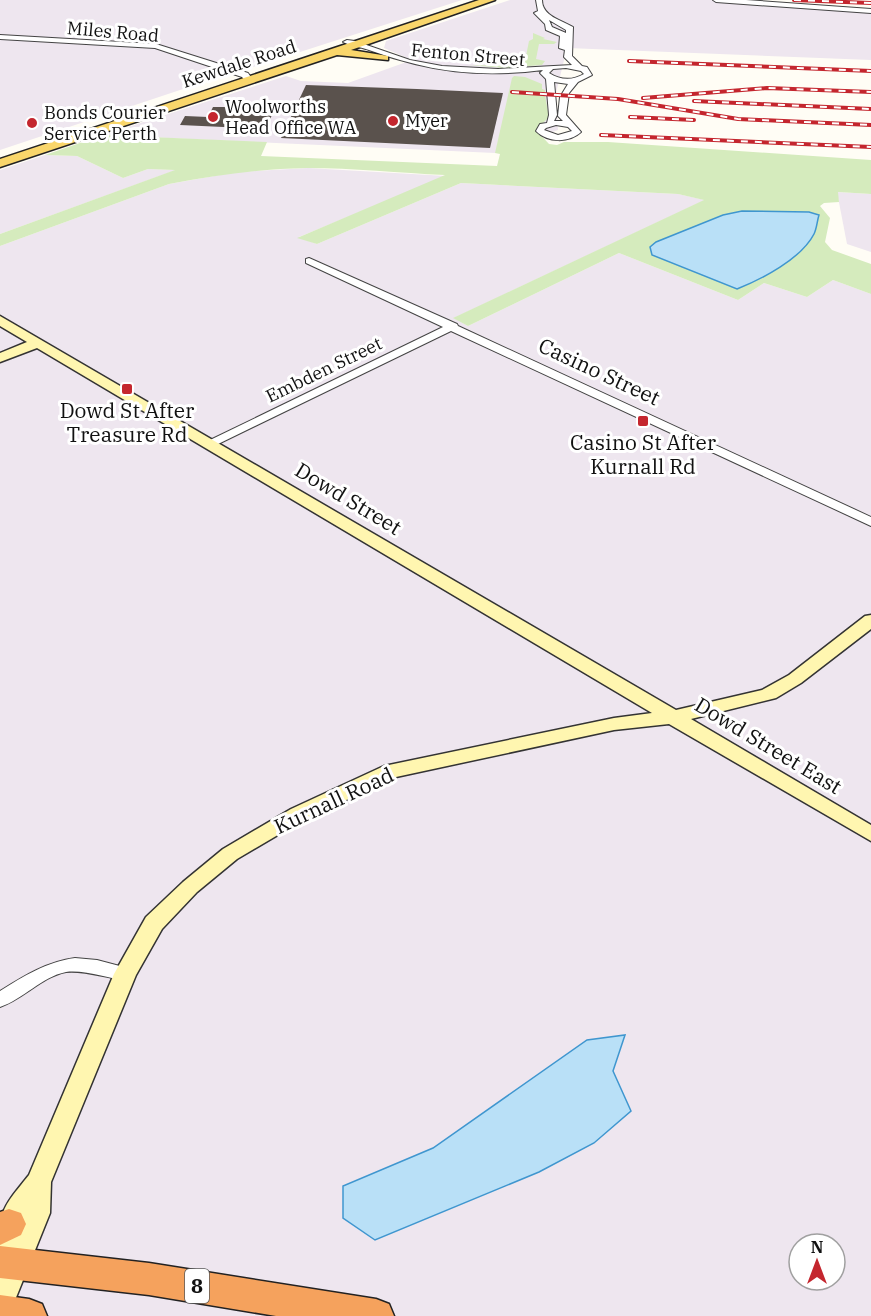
<svg xmlns="http://www.w3.org/2000/svg" width="871" height="1316" viewBox="0 0 871 1316" font-family="'IBM Plex Serif',serif">
  <style>
    .industrial { fill: #eee6ef; fill-rule: evenodd }
    .green { fill: #d5ebbd }
    .water { fill: #b9e0f7; stroke: #3f96cf; stroke-width: 1.5 }
    .building { fill: #5a524d }
    .lines { fill: none; stroke-linecap: round; stroke-linejoin: round }
    .street-casing { stroke: #444; stroke-width: 2 }
    .secondary-casing { stroke: #333; stroke-width: 3 }
    .primary-casing { stroke: #222; stroke-width: 3 }
    .highway-casing { stroke: #222; stroke-width: 3 }
    .street { fill: #fff; fill-rule: evenodd }
    .secondary { fill: #fff6b0; fill-rule: evenodd }
    .primary { fill: #f9d66b; fill-rule: evenodd }
    .highway { fill: #f5a25d; fill-rule: evenodd }
    .rail-casing { stroke: #c4262e; stroke-width: 4 }
    .rail { stroke: #fff; stroke-width: 2; stroke-dasharray: 7; stroke-linecap: butt }
    .poi-dot { fill: #c4262e; stroke: #fff; stroke-width: 2 }
    .labels { text-anchor: middle; stroke-width: 6; stroke-linejoin: round; paint-order: stroke }
    .far-street-label { font-size: 18px; fill: #111; stroke: #fff }
    .far-poi-label { font-size: 18px; fill: #111; stroke: #fff; text-anchor: start }
    .shield { fill: #fff; stroke: #585858; stroke-width: 1.5 }
    .shield-label { font-size: 20px; font-weight: bold; fill: #111 }
    .street-label { font-size: 21px; fill: #111; stroke: #fff }
    .poi-label { font-size: 21px; fill: #111; stroke: #fff }
  </style>
  <rect width="100%" height="100%" fill="#fffdf5"/>
  <g class="industrial">
    <polygon points="0,0 462,0 250,68 236,67 212,74 213,79 0,150"/>
    <polygon points="510,0 715,0 871,12 871,60 567,48 556,93 558,130 495,153 103,135 286,76 301,81 348,83 412,60 384,48 386,41"/>
    <polygon points="45,155 77,156 123,178 148,169 176,170 0,234 0,170"/>
    <path d="M308 168 447 176 299 237 317 244 461 183 678 194 705 200 454 318 468 326 619 253 738 300 764 283 807 297 833 280 871 294V1316H0V246L169 184 237 172ZM799 1244H835V1280H799Z"/>
    <polygon points="837,192 871,194 871,252 847,244"/>
  </g>
  <g class="green">
    <polygon points="533,33 545,38 543,39 557,42 554,44 539,44 536,59 545,61 542,65 505,68 469,65 524,66 529,41 533,39"/>
    <path d="M514 76 525 77 542 84V89L545 90V93L511 92 545 95 549 117 536 130 549 144 557 145 564 142H608L871 160V194L838 192 839 202 824 203 820 206 830 218 825 242 832 250 871 264V294L833 280 807 297 764 283 738 300 619 253 468 326 453 318 704 200 678 194 461 183 317 244 297 238 445 175C400 173 353 168 307 168 260 169 215 175 169 184L0 246V234L175 170 148 169 123 178 77 156 45 155 103 135 267 142 261 156 497 166 500 154 495 153 512 78Z"/>
  </g>
  <g class="water">
    <path d="M742 211 809 212 819 215C817 221 817 228 814 234 801 259 762 279 737 289L652 255 650 247 656 242 723 215Z"/>
    <polygon points="625,1035 613,1071 631,1111 594,1143 539,1172 375,1240 343,1218 343,1186 433,1148 587,1040"/>
  </g>
  <g class="building">
    <polygon points="306,85 417,89 503,93 490,148 281,138"/>
    <polygon points="213,107 233,107 275,109 265,129 180,125 185,116 208,117"/>
  </g>
  <g class="lines">
    <g class="street-casing">
      <g id="street">
        <path d="M536 0H542C542 16 561 20 573 27L572 56 582 66 587 67 592 75 578 82 569 93 566 115 581 132C569 143 548 143 536 131L540 124 547 123 549 115 546 79 540 73 543 70C479 78 430 72 369 50 361 47 350 46 343 42L347 40 355 41 410 60 442 66 498 69 572 65 564 57 565 50 559 48 560 36 546 30 545 24 534 13 538 11ZM549 20 566 30V33L552 27ZM566 68 581 71 584 74C572 81 560 80 549 73L553 69ZM554 82 568 84 560 97 558 116 563 121H554L557 115ZM556 125 568 127 572 131 558 135 544 130 546 128Z"/>
        <polygon points="713,0 746,0 871,9 871,13 716,2"/>
        <polygon points="0,35 156,44 248,73 253,80 246,82 242,77 155,48 0,39"/>
        <polygon points="309,258 457,324 458,326 871,517 871,526 451,331 214,446 206,446 206,442 443,327 306,263 306,259"/>
        <path d="M75 958 97 960 131 969 133 974 131 979C118 983 88 969 66 972 41 977 24 999 0 1007V991C24 976 46 962 75 958Z"/>
      </g>
    </g>
    <g class="secondary-casing">
      <path id="secondary" d="M0 316 676 710 762 690 789 675 865 616 871 615V629L801 683 776 698 691 719 871 825V841L669 724 614 730 396 777 305 819 237 859 197 892 162 929 136 975 51 1182 50 1213 13 1305 9 1314 0 1316V1273L8 1253 0 1256C0 1209 0 1211 29 1175L114 974 146 917 183 882 223 849 291 809 384 766 614 718 652 713 37 348 0 362V353L27 342 0 326Z"/>
    </g>
    <g class="primary-casing">
      <polygon id="primary" points="479,0 495,0 351,50 388,56 388,60 337,55 0,167 0,159"/>
    </g>
    <g class="highway-casing">
      <g id="highway">
        <polygon points="9,1209 21,1213 26,1224 21,1235 0,1245 0,1212"/>
        <polygon points="0,1246 149,1263 376,1299 389,1304 394,1316 276,1316 149,1295 0,1278"/>
        <polygon points="0,1295 29,1299 42,1304 47,1316 0,1316"/>
      </g>
    </g>
    <use href="#street" class="street"/>
    <use href="#secondary" class="secondary"/>
    <use href="#primary" class="primary"/>
    <use href="#highway" class="highway"/>
    <g class="rail-casing">
      <g id="rail">
        <polyline points="794,0 871,3"/>
        <polyline points="629,61 871,71"/>
        <polyline points="512,92 618,99 738,119 871,125"/>
        <polyline points="643,98 767,88 871,92"/>
        <polyline points="694,101 871,109"/>
        <polyline points="630,117 694,120"/>
        <polyline points="601,135 871,147"/>
      </g>
    </g>
    <use href="#rail" class="rail"/>
  </g>
  <g class="poi-dot">
    <circle cx="213" cy="117" r="6"/>
    <circle cx="393" cy="121" r="6"/>
    <circle cx="32" cy="123" r="6"/>
    <rect x="121" y="383" width="12" height="12" rx="3"/>
    <rect x="637" y="415" width="12" height="12" rx="3"/>
  </g>
  <g class="labels">
    <g class="far-street-label">
      <text transform="translate(113 32) rotate(5)" y="6">Miles Road</text>
      <text transform="translate(468 55) rotate(5)" y="6">Fenton Street</text>
      <text transform="translate(239 64) rotate(-18)" y="6">Kewdale Road</text>
      <text transform="translate(324 370) rotate(-26)" y="6">Embden Street</text>
    </g>
    <g class="far-poi-label">
      <text x="225" y="113">Woolworths<tspan x="225" dy="21">Head Office WA</tspan></text>
      <text x="44" y="119">Bonds Courier<tspan x="44" dy="21">Service Perth</tspan></text>
      <text x="405" y="127">Myer</text>
    </g>
    <rect class="shield" x="185" y="1269" width="24" height="34" rx="4.5"/>
    <g class="shield-label">
      <text x="197" y="1293">8</text>
    </g>
    <g class="street-label">
      <text transform="translate(599 372) rotate(25)" y="7">Casino Street</text>
      <text transform="translate(348 499) rotate(31)" y="7">Dowd Street</text>
      <text transform="translate(768 746) rotate(31)" y="7">Dowd Street East</text>
      <text transform="translate(334 801) rotate(-25)" y="7">Kurnall Road</text>
    </g>
    <g class="poi-label">
      <text x="127" y="418">Dowd St After<tspan x="127" dy="24">Treasure Rd</tspan></text>
      <text x="643" y="450">Casino St After<tspan x="643" dy="24">Kurnall Rd</tspan></text>
    </g>
  </g>
  <g transform="translate(817 1262)"><circle r="28" fill="#ffffff" stroke="#a0a0a0" stroke-width="1.5"/>
  <path d="M0-4.5L10 22L0 15L-10 22Z" fill="#c4262e"/>
  <text y="-9" font-size="16" font-weight="bold" text-anchor="middle" fill="#111111">N</text>
  </g>
</svg>
